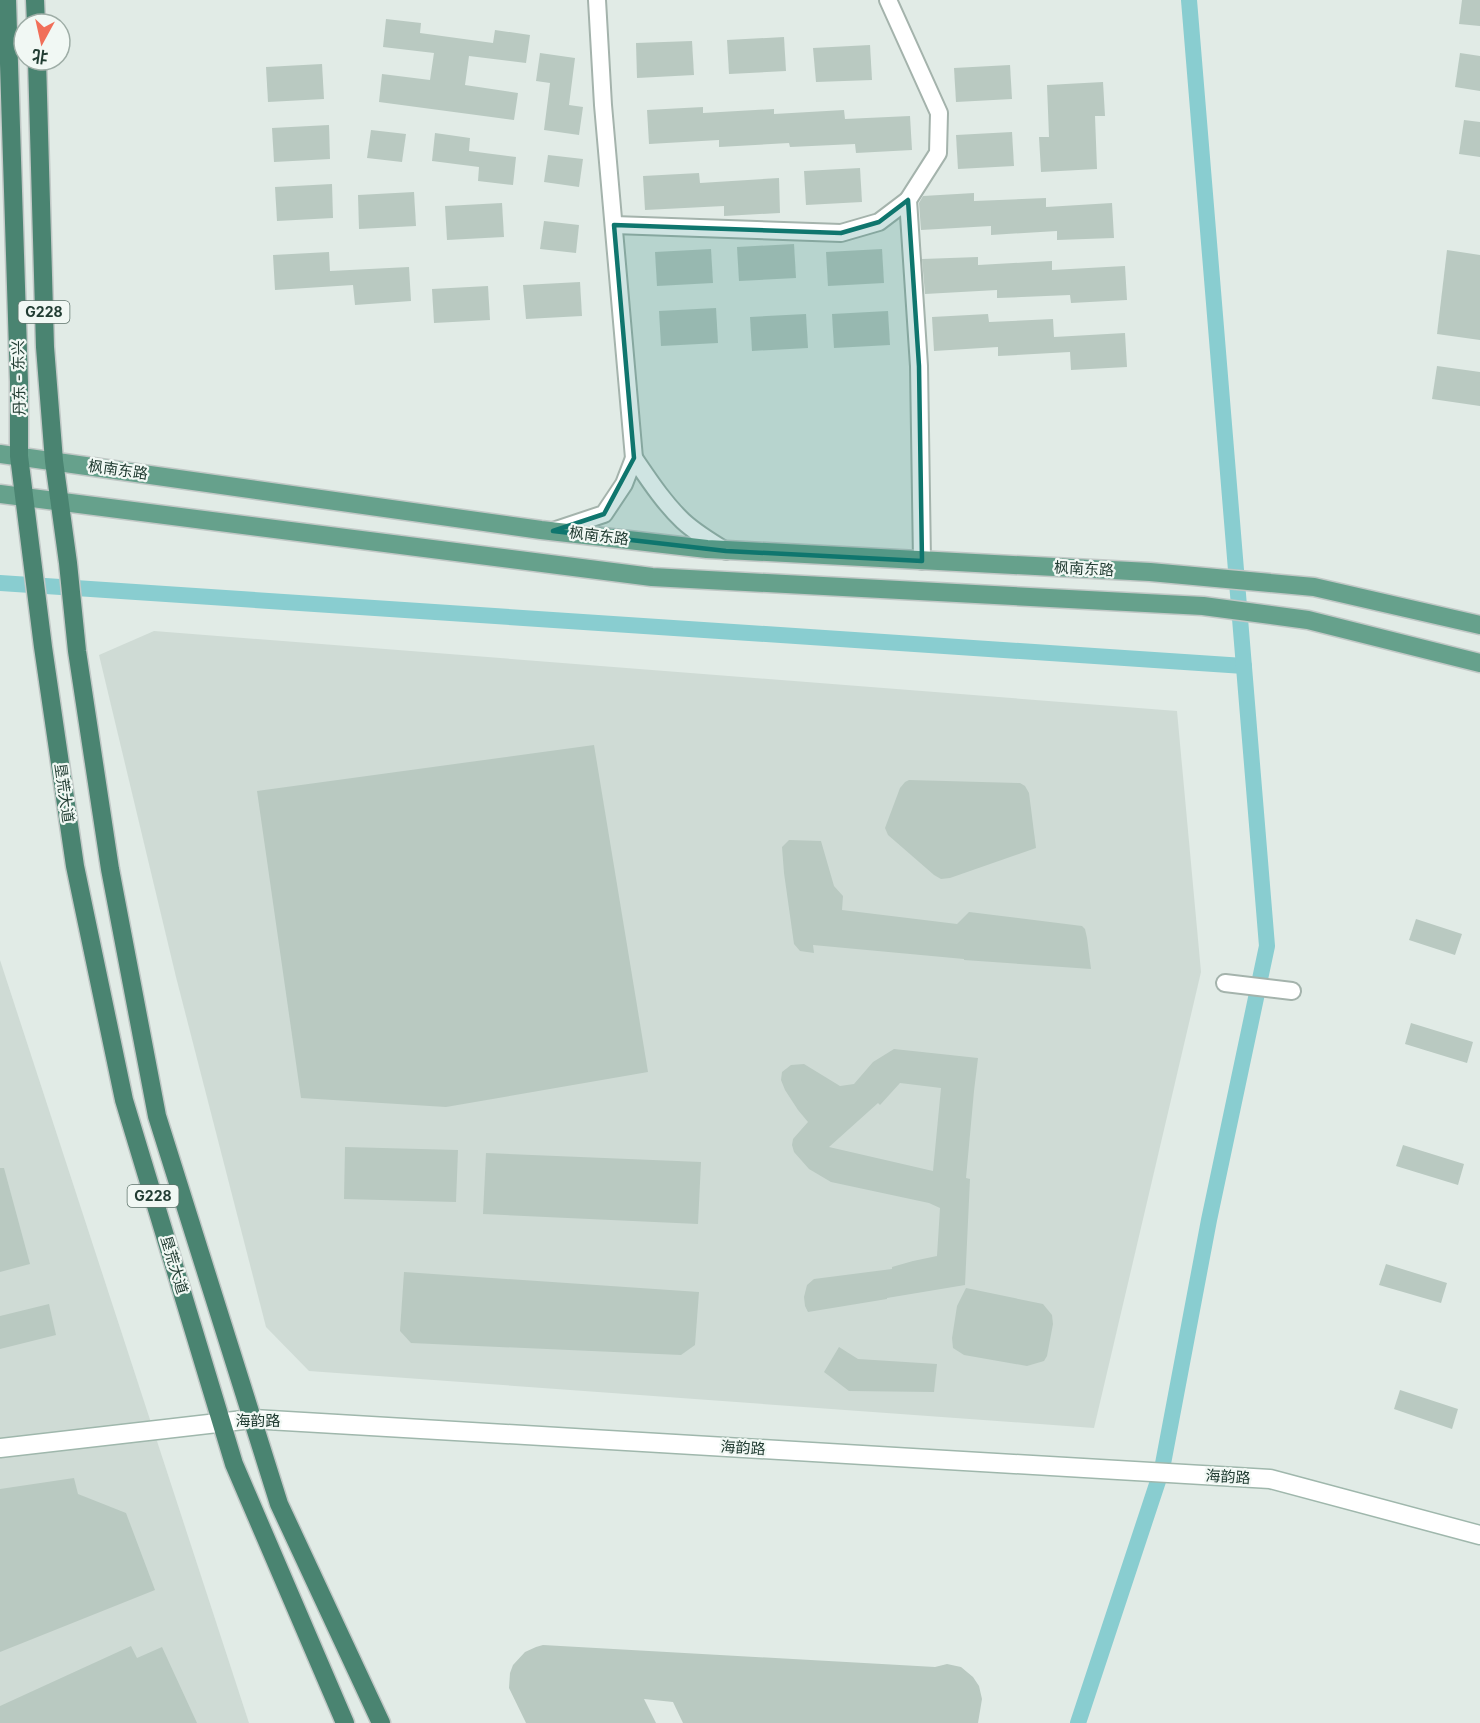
<svg xmlns="http://www.w3.org/2000/svg" width="1480" height="1723" viewBox="0 0 1480 1723" font-family="Inter,'Noto Sans SC',sans-serif">
  <style>
    .built { fill: #cfdbd5 }
    .lines { fill: none; stroke-linecap: round; stroke-linejoin: round }
    .canal { stroke: #89cdd0; stroke-width: 16 }
    .building { fill: #b9c9c1; fill-rule: evenodd }
    .minor-casing { stroke: #a4b3ac; stroke-width: 20 }
    .secondary-casing { stroke: #9fb7ac; stroke-width: 21 }
    .primary-casing { stroke: #c1c8c6; stroke-width: 21 }
    .trunk-casing { stroke: #c1c8c6; stroke-width: 21 }
    .minor { stroke: #fff; stroke-width: 16 }
    .secondary { stroke: #fff; stroke-width: 18 }
    .primary { stroke: #66a18c; stroke-width: 18 }
    .trunk { stroke: #4a8471; stroke-width: 18 }
    .marked { fill: #0f766e; fill-opacity: 0.2; stroke: #0f766e; stroke-width: 4.5; stroke-linejoin: round }
    .labels { text-anchor: middle; stroke-width: 4.5; stroke-linejoin: round; paint-order: stroke }
    .shield { fill: #f1f8f4; stroke: #5f746c; stroke-width: 1.5 }
    .shield-label { font-size: 14px; font-weight: bold; fill: #213c32 }
    .street-label { font-size: 15px; fill: #213c32; stroke: #f1f8f4 }
  </style>
  <rect width="100%" height="100%" fill="#e1ebe6"/>
  <g class="built">
    <polygon points="154,631 1177,711 1201,972 1094,1428 309,1371 266,1327 176,977 99,655"/>
    <polygon points="0,960 249,1723 0,1723"/>
  </g>
  <g class="lines">
    <g class="canal">
      <polyline points="0,583 1244,666"/>
      <polyline points="1078,1723 1162,1469 1209,1220 1267,946 1189,0"/>
    </g>
  </g>
  <g class="building">
    <polygon points="1462,0 1480,0 1480,26 1459,24"/>
    <polygon points="386,19 421,23 420,33 493,43 495,30 530,35 526,63 469,56 465,85 518,93 514,120 379,102 382,74 430,80 434,53 383,47"/>
    <polygon points="784,37 786,71 729,74 727,40"/>
    <polygon points="692,41 694,75 637,78 636,43"/>
    <polygon points="870,45 872,80 816,82 813,48"/>
    <polygon points="540,53 575,58 569,105 583,107 579,135 544,130 550,83 536,81"/>
    <polygon points="1460,53 1480,56 1480,91 1455,87"/>
    <polygon points="322,64 324,99 268,102 266,67"/>
    <polygon points="1010,65 1012,99 956,102 954,68"/>
    <polygon points="1103,82 1105,116 1095,116 1097,169 1041,172 1039,137 1049,137 1047,85"/>
    <polygon points="703,107 703,113 774,109 774,114 844,110 845,119 910,116 912,150 856,153 855,144 790,147 789,143 719,147 719,140 649,144 647,110"/>
    <polygon points="1464,120 1480,122 1480,157 1459,154"/>
    <polygon points="329,125 330,159 274,162 272,128"/>
    <polygon points="371,130 406,134 402,162 367,158"/>
    <polygon points="1012,132 1014,166 958,169 956,135"/>
    <polygon points="435,133 470,138 469,151 516,157 513,185 478,181 479,167 432,161"/>
    <polygon points="548,155 583,159 579,187 544,182"/>
    <polygon points="860,168 862,202 806,205 804,171"/>
    <polygon points="699,173 700,183 779,178 780,213 724,216 724,206 645,210 643,176"/>
    <polygon points="332,184 333,218 277,221 275,187"/>
    <polygon points="414,192 416,226 359,229 358,195"/>
    <polygon points="974,193 974,201 1046,198 1046,207 1112,203 1114,238 1057,240 1057,231 991,235 991,226 921,230 919,203 923,196"/>
    <polygon points="502,203 504,237 447,240 445,206"/>
    <polygon points="544,221 579,225 576,253 540,249"/>
    <polygon points="794,244 796,278 739,281 737,247"/>
    <polygon points="711,249 713,283 657,286 655,252"/>
    <polygon points="882,249 884,283 828,286 826,252"/>
    <polygon points="1447,250 1480,255 1480,340 1437,334"/>
    <polygon points="329,252 330,271 409,267 411,301 355,305 353,285 275,290 273,255"/>
    <polygon points="978,257 978,265 1052,261 1052,270 1125,266 1127,300 1071,303 1070,295 997,298 997,290 925,294 922,259"/>
    <polygon points="580,282 582,316 526,319 523,285"/>
    <polygon points="488,286 490,320 434,323 432,289"/>
    <polygon points="716,308 718,343 661,346 659,311"/>
    <polygon points="888,311 890,345 834,348 832,314"/>
    <polygon points="806,314 808,348 752,351 750,317"/>
    <polygon points="988,314 989,322 1053,319 1054,337 1125,333 1127,367 1071,370 1070,352 998,356 998,347 934,351 932,317"/>
    <polygon points="1437,366 1480,372 1480,406 1432,399"/>
    <polygon points="594,745 648,1072 446,1107 301,1098 257,791"/>
    <polygon points="909,780 1020,783 1025,786 1029,793 1036,848 950,878 941,879 934,875 888,835 885,828 900,788 905,782"/>
    <polygon points="789,840 821,841 834,886 843,896 842,910 957,924 969,912 1082,926 1085,929 1087,938 1091,969 964,960 964,959 813,945 814,953 800,951 794,944 784,873 782,847"/>
    <polygon points="1416,919 1462,934 1455,955 1409,940"/>
    <polygon points="1411,1023 1473,1042 1467,1063 1405,1044"/>
    <path d="M894 1049 978 1058 974 1091 966 1178 970 1179 965 1285 887 1298V1299L808 1312 805 1306 804 1297 807 1285 814 1279 892 1269V1267L913 1261 937 1256 940 1208 929 1203 831 1182 809 1169 794 1152 792 1145 793 1139 808 1122 798 1110 785 1090 781 1080 782 1072 791 1065 804 1064 840 1086 854 1084 873 1062ZM900 1083 941 1088 933 1171 829 1147 878 1103 880 1105Z"/>
    <polygon points="1403,1145 1464,1164 1458,1185 1396,1166"/>
    <polygon points="345,1147 458,1150 456,1202 344,1199"/>
    <polygon points="486,1153 701,1162 698,1224 483,1214"/>
    <polygon points="0,1168 4,1168 30,1264 0,1272"/>
    <polygon points="1386,1264 1447,1283 1441,1303 1379,1285"/>
    <polygon points="404,1272 699,1292 695,1345 681,1355 411,1343 400,1331"/>
    <polygon points="966,1288 1043,1304 1052,1315 1053,1324 1047,1356 1044,1361 1027,1366 964,1355 953,1348 952,1338 957,1306"/>
    <polygon points="49,1304 56,1335 0,1349 0,1316"/>
    <polygon points="839,1347 858,1359 937,1364 934,1392 849,1391 824,1372"/>
    <polygon points="1400,1390 1458,1409 1452,1429 1394,1409"/>
    <polygon points="74,1478 78,1494 126,1513 155,1590 0,1652 0,1489"/>
    <polygon points="543,1645 935,1667 947,1664 961,1667 973,1677 979,1686 982,1699 978,1723 683,1723 673,1702 644,1699 656,1723 526,1723 509,1688 510,1673 513,1665 525,1652 536,1647"/>
    <polygon points="131,1646 137,1658 162,1647 197,1723 0,1723 0,1706"/>
  </g>
  <g class="lines">
    <g class="minor-casing">
      <g id="minor">
        <polyline points="597,0 603,105 634,458"/>
        <polyline points="888,0 939,113 938,153 908,200 919,366 922,561"/>
        <polyline points="614,225 841,233 879,222 908,200"/>
        <path d="M553 531 604 514 624 484 634 458C649 480 664 503 683 521 696 533 711 542 726 551"/>
        <polyline points="1225,983 1292,991"/>
      </g>
    </g>
    <g class="secondary-casing">
      <polyline id="secondary" points="0,1448 252,1419 1270,1479 1480,1535"/>
    </g>
    <g class="primary-casing">
      <g id="primary">
        <polyline points="0,454 541,530 707,549 1150,572 1314,587 1480,625"/>
        <polyline points="0,494 652,577 1203,606 1308,620 1480,663"/>
      </g>
    </g>
    <g class="trunk-casing">
      <g id="trunk">
        <polyline points="7,0 19,382 19,456 43,647 75,866 124,1100 234,1464 345,1723"/>
        <polyline points="35,0 36,24"/>
        <polyline points="37,60 45,347 54,461 68,563 77,651 110,869 157,1116 279,1504 381,1723"/>
      </g>
    </g>
    <use href="#minor" class="minor"/>
    <use href="#secondary" class="secondary"/>
    <use href="#primary" class="primary"/>
    <use href="#trunk" class="trunk"/>
  </g>
  <path class="marked" d="M908 200 919 366 922 561 726 551 553 531 604 514 634 458 614 225 841 233 879 222Z"/>
  <g class="labels">
    <g class="shield">
      <rect x="18.5" y="301" width="51" height="22" rx="4.5"/>
      <rect x="127.5" y="1185" width="51" height="22" rx="4.5"/>
    </g>
    <g class="shield-label">
      <text x="44" y="317">G228</text>
      <text x="153" y="1201">G228</text>
    </g>
    <g class="street-label">
      <text transform="translate(19 378) rotate(-91)" y="5">丹东 - 东兴</text>
      <text transform="translate(118 470) rotate(8)" y="5">枫南东路</text>
      <text transform="translate(599 536) rotate(7)" y="5">枫南东路</text>
      <text transform="translate(1084 569) rotate(3)" y="5">枫南东路</text>
      <text transform="translate(64 793) rotate(82)" y="5">垦荒大道</text>
      <text transform="translate(174 1265) rotate(73)" y="5">垦荒大道</text>
      <text x="258" y="1426">海韵路</text>
      <text transform="translate(743 1448) rotate(3)" y="5">海韵路</text>
      <text transform="translate(1228 1477) rotate(3)" y="5">海韵路</text>
    </g>
  </g>
  <g transform="translate(42 42) rotate(188)"><circle r="28" fill="#f1f8f4" stroke="#9eada6" stroke-width="1.5"/>
  <path d="M0-4.5L10 22L0 15L-10 22Z" fill="#f16f59"/>
  <text y="-9" font-size="16" font-weight="bold" text-anchor="middle" fill="#213c32">北</text>
  </g>
</svg>
